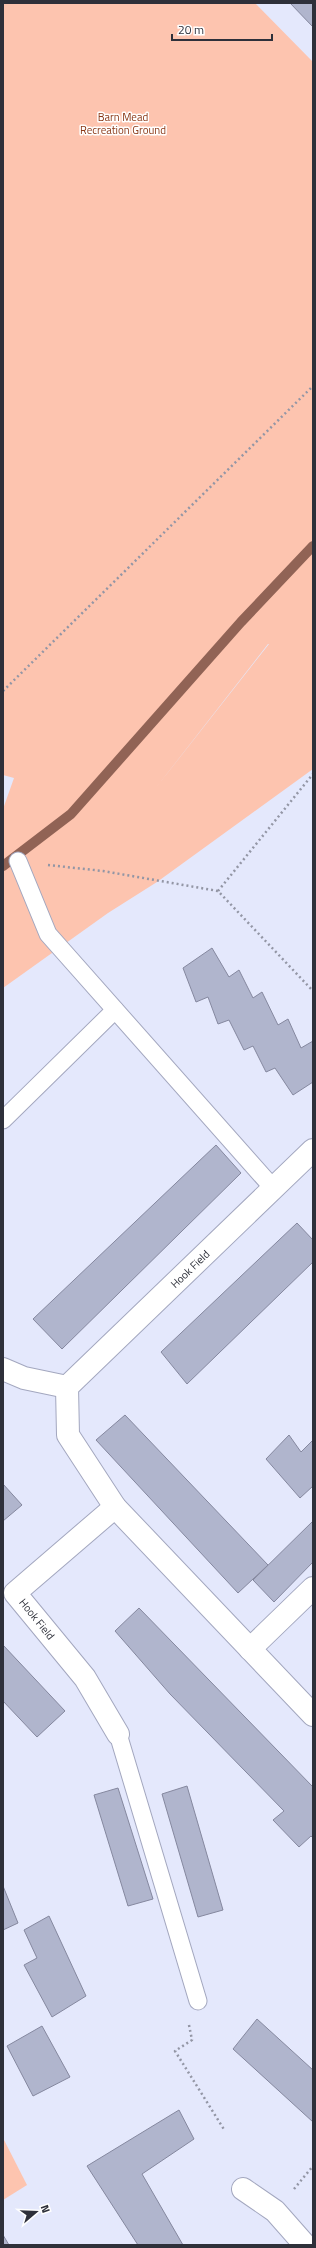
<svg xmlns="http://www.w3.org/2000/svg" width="316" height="2248" viewBox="0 0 316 2248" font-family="'Titillium Web',sans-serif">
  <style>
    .green { fill: #fdc4af; fill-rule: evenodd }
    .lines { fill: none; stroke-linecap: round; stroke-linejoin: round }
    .stream { stroke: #916355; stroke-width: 10 }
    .building { fill: #b0b5cd; stroke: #85889f }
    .lane-casing { stroke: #a3a7bf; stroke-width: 19 }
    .street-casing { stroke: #a3a7bf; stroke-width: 24 }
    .path { stroke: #9396a5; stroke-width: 2.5; stroke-dasharray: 2 3; stroke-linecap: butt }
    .lane { stroke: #fff; stroke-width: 17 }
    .street { stroke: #fff; stroke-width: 22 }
    .labels { text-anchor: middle; stroke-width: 3; stroke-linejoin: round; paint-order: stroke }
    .park-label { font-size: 11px; fill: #8a3816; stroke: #fff }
    .street-label { font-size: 11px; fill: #2e303a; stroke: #fff }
  </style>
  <rect width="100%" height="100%" fill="#e4e8fc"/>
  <g class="green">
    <path d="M3 3H255L313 62V769L157 882 108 913 3 988V809L14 778 3 775ZM269 644 155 789 268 644Z"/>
    <polygon points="3,2138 27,2185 3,2200"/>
  </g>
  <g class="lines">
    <polyline class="stream" points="3,866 71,814 241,622 313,546"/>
  </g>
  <g class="building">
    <polygon points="290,3 313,3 313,27"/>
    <polygon points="212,948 229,977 239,970 253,998 262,992 278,1025 288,1019 301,1048 313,1041 313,1082 293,1095 275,1068 266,1072 253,1046 244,1050 229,1020 218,1024 208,997 196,1002 183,968"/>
    <polygon points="216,1145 241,1173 62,1349 33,1319"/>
    <polygon points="297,1223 313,1240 313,1262 187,1384 161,1352"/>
    <polygon points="125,1415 268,1565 238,1593 96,1440"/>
    <polygon points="289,1435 301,1452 313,1440 313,1486 300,1498 266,1459"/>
    <polygon points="3,1484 22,1505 3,1521"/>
    <polygon points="313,1521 313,1562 274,1602 253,1580"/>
    <polygon points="139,1608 313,1787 313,1838 311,1836 299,1847 273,1820 284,1811 170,1694 115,1631"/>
    <polygon points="3,1645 65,1711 37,1737 3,1701"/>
    <polygon points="187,1786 223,1910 198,1917 162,1794"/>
    <polygon points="118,1788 153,1899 128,1906 94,1795"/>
    <polygon points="3,1886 18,1923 3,1930"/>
    <polygon points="49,1916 86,1996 52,2017 24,1965 37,1958 24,1930"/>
    <polygon points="257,2019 313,2070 313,2122 233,2049"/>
    <polygon points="42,2026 70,2077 33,2096 7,2046"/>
    <polygon points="179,2110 194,2139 142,2174 183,2245 138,2245 87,2166"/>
    <polygon points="3,2235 9,2245 3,2245"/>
  </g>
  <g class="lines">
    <g class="lane-casing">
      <g id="lane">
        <polyline points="18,861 48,934 273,1188"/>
        <polyline points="3,1120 115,1010"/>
        <polyline points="118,1734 198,2001"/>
      </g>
    </g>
    <g class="street-casing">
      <g id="street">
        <polyline points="313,1150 67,1387 68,1435 115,1507 313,1715"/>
        <polyline points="3,1369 24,1378 67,1387"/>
        <polyline points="115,1507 15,1593 85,1678 118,1734"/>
        <polyline points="250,1649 313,1588"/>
        <polyline points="243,2189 275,2211 305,2245"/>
      </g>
    </g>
    <g class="path">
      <polyline points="3,691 313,386"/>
      <polyline points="48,865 103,871 218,891 313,991"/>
      <polyline points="218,891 313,774"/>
      <polyline points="189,2025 192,2040 175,2051 225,2131"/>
      <polyline points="294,2189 313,2166"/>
    </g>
    <use href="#lane" class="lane"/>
    <use href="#street" class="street"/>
  </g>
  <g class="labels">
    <g class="park-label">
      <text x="123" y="121">Barn Mead<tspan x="123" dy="13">Recreation Ground</tspan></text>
    </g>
    <g class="street-label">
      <text transform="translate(190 1269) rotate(-44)" y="4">Hook Field</text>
      <text transform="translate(37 1619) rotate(51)" y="4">Hook Field</text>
    </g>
  </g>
  <rect width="316" height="2248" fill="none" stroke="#2e303a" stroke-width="8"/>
  <g transform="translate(36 2212) rotate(71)" stroke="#ffffff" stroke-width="3" paint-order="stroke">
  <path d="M0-3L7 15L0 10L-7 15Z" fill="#2e303a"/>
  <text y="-6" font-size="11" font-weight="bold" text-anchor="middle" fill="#2e303a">N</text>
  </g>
  <path d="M172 34v6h100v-6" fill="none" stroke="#2e303a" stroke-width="2"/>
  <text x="178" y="34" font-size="12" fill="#2e303a" stroke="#ffffff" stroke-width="3" paint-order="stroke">20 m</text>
</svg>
